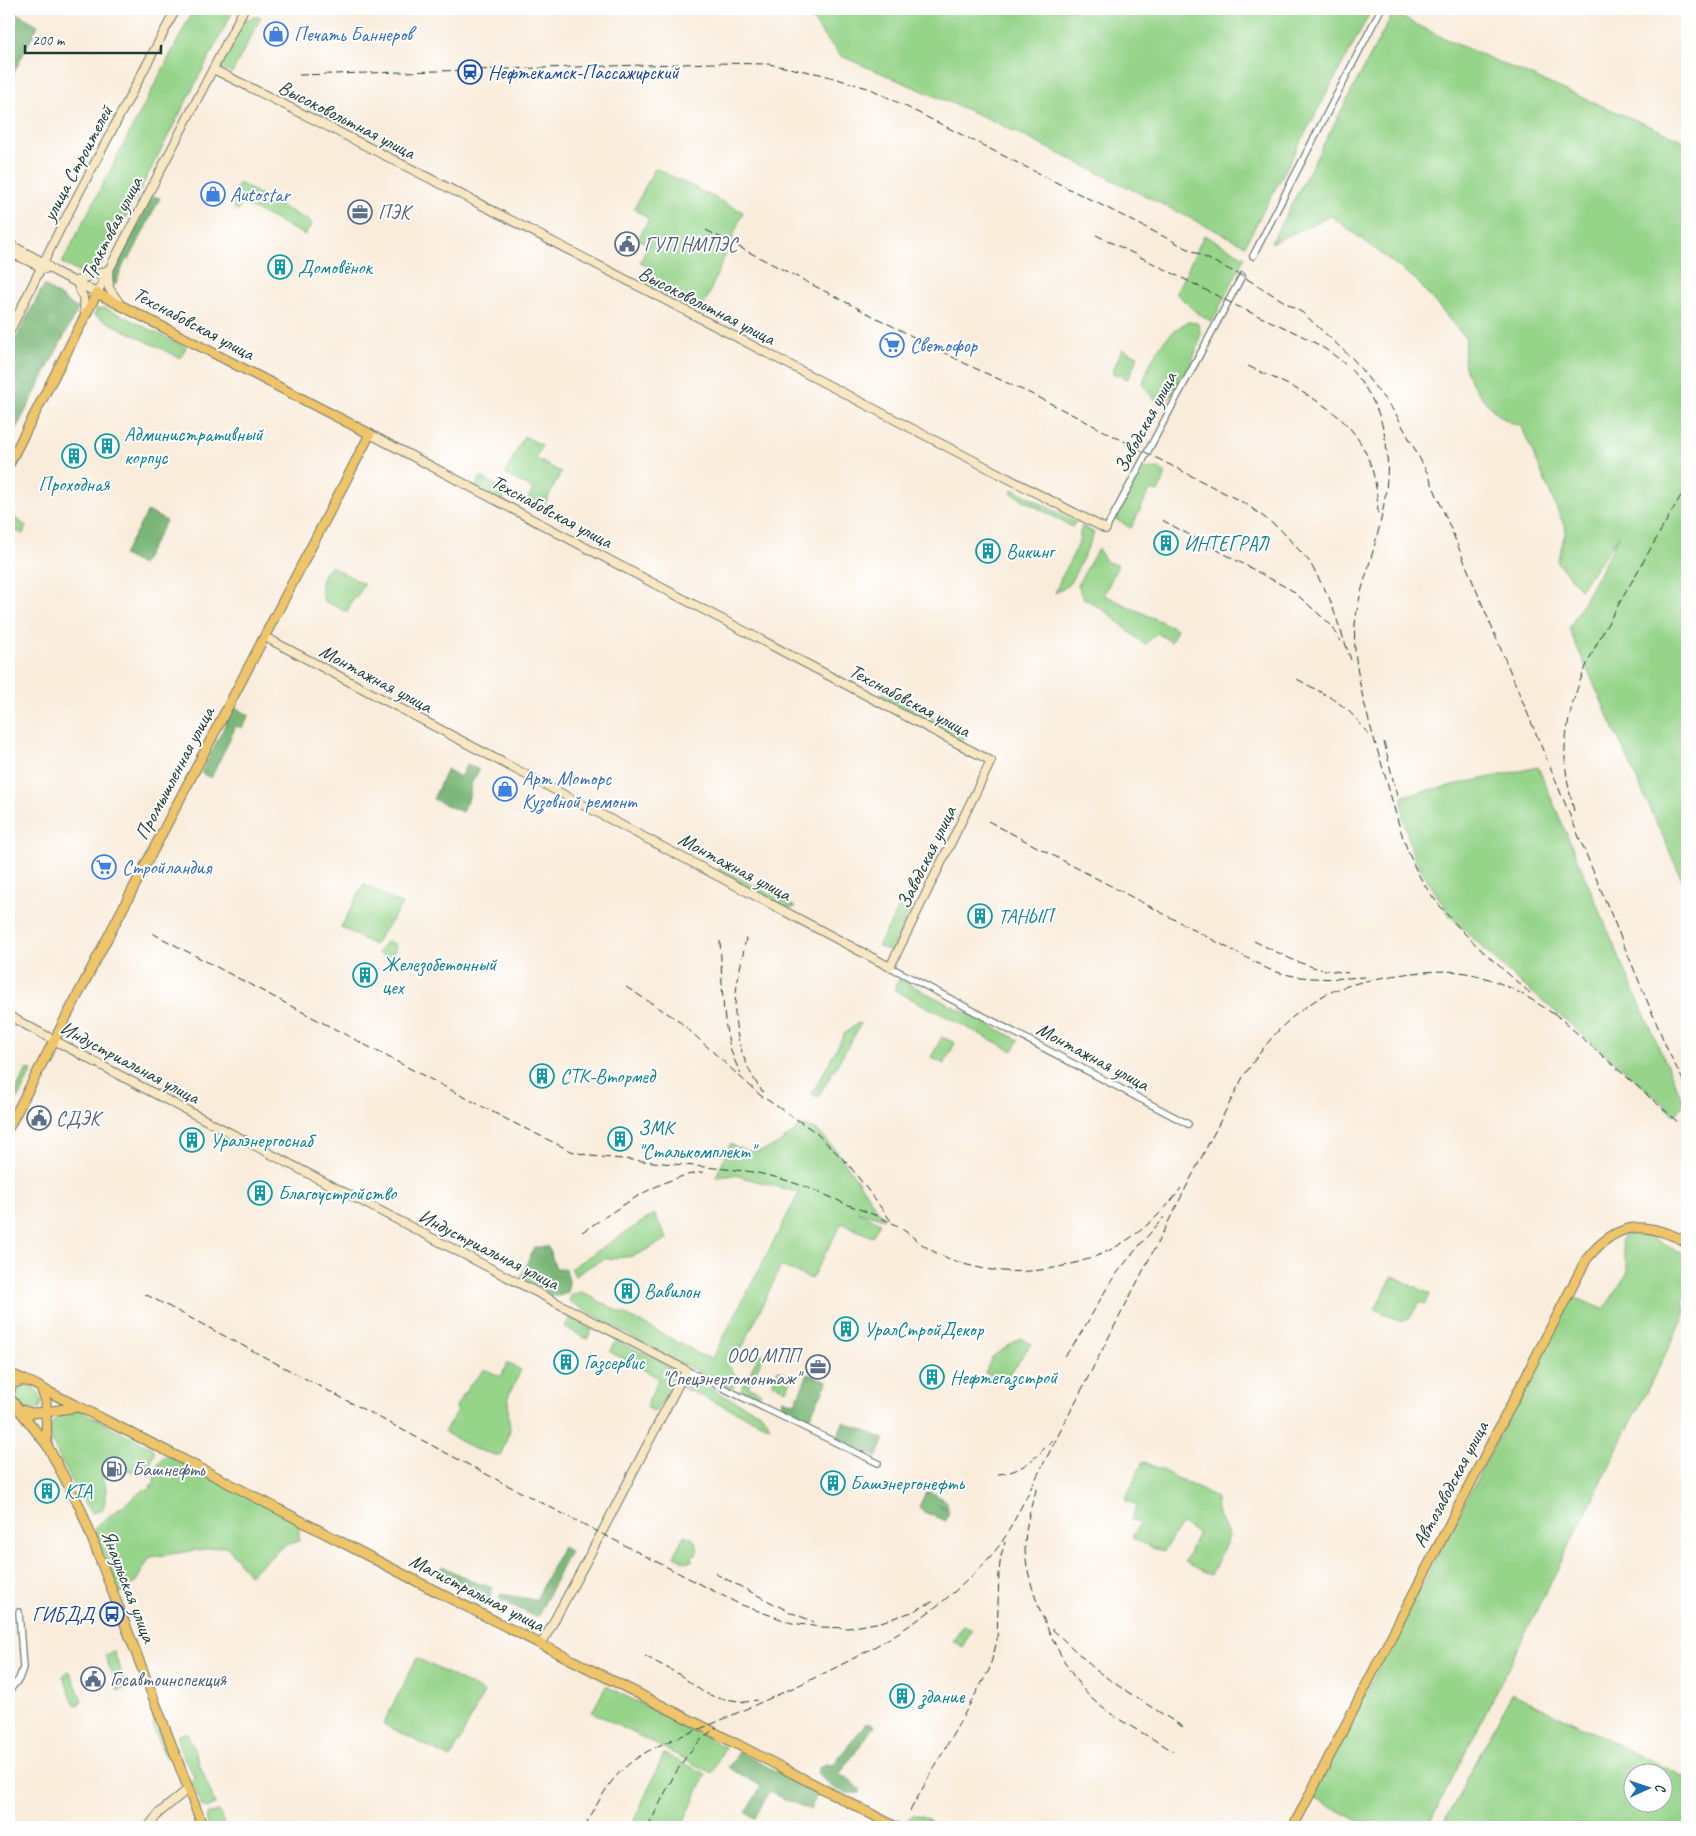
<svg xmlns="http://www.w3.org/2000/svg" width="1696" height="1836" viewBox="0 0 1696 1836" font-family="Caveat,sans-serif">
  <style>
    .green { fill: #96d48a; stroke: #5a885f; fill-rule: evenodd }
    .forest { fill: #78b676; stroke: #4c7a55 }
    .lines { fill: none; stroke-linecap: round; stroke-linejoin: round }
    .street-casing { stroke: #6b7a6e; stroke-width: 8 }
    .secondary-casing { stroke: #6b7a6e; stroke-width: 10 }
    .primary-casing { stroke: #6b7a6e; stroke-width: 11 }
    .street { stroke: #fff; stroke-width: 5.5 }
    .secondary { stroke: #f9e7c3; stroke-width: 8 }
    .primary { stroke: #f0c469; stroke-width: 9 }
    .rail { stroke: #1f3d34; stroke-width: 1; stroke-dasharray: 8 4; stroke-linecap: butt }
    .labels { text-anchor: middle; stroke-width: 4; stroke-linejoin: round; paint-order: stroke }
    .shop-label { font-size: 20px; fill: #366cbe; stroke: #fff; text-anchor: start }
    .transit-label { font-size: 20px; fill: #164399; stroke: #fff; text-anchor: start }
    .street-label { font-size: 20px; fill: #1f3d34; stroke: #fff }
    .service-label { font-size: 20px; fill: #4e5e75; stroke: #fff; text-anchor: start }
    .culture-label { font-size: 20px; fill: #0d838f; stroke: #fff; text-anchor: start }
  </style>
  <rect width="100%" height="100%" fill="#fff"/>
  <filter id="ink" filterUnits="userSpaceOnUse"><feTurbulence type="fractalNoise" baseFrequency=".02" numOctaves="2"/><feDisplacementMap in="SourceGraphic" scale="10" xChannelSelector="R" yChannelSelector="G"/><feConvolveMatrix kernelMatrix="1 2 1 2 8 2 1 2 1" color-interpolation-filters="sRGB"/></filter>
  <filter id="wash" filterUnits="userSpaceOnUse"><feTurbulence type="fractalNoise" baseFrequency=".0096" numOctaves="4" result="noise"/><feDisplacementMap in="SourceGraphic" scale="20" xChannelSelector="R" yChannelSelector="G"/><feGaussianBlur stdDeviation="1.12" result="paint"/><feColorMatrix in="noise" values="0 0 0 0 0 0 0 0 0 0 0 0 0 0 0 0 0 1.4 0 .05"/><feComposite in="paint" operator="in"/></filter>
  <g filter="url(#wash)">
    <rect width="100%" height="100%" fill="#f9ecdb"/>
    <g class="green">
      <polygon points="194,9 234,9 102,263 83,275 62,263"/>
      <polygon points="806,9 1372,9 1245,245 991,120 841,56 823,35"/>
      <path d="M1393 13 1454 43 1687 142V890L1569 629 1619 536 1580 589 1557 562 1566 530 1521 425C1501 425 1474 391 1467 373 1462 363 1465 350 1466 339L1416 280 1331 216 1271 243Z"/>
      <polygon points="259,16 261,17 232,73 220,66 244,20"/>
      <polygon points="655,168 743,212 701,313 642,284 650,268 640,262 649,245 638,239 649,219 634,209"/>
      <polygon points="239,183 312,223 305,235 242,203 238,211 234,208 233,196"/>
      <polygon points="1204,235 1245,257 1212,322 1195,311 1176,293"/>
      <polygon points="104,308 123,316 186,348 180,358 94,315 97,309"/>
      <path d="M1188 322 1197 323C1210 339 1177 389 1166 402 1153 404 1148 392 1143 383 1150 358 1165 333 1188 322Z"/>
      <polygon points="1122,349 1138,356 1128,379 1112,373"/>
      <polygon points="524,436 542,445 536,459 561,472 542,509 527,501 533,489 505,474"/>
      <polygon points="1152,469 1161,469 1165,472 1165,476 1158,492 1150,490 1131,528 1114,518 1140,470"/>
      <polygon points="481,477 508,491 502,502 475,487"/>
      <path d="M1013 489C1034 499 1054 511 1076 522L1072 527 1011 493Z"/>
      <polygon points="9,514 26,526 23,534 9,528"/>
      <path d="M1082 526 1094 533C1093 538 1072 581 1069 584 1066 588 1060 590 1055 593 1061 576 1070 561 1078 545 1080 539 1079 533 1082 526Z"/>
      <polygon points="1098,549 1107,562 1118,565 1104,595 1177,629 1171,642 1157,633 1145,645 1108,613 1082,597 1078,584"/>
      <path d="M330 566 364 584 356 598H353L347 612 324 601C319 586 319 579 330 566Z"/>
      <polygon points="883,693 964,734 965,738 962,742 878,699"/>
      <polygon points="1538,767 1630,982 1684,1103 1675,1115 1626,1071 1508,972 1450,916 1414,858 1403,818 1402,796"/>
      <polygon points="720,868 795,907 793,908 784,907 718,872"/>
      <polygon points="364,884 402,905 374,945 341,927"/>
      <polygon points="903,900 911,901 912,905 891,951 878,946"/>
      <polygon points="390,942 395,944 396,947 390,960 378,953 385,943"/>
      <polygon points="899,979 1019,1040 1013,1051 894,990"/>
      <polygon points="858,1023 861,1024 818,1097 812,1094 845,1033"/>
      <polygon points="942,1037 955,1043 944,1064 931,1057"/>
      <polygon points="27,1069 32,1071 9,1115 9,1104"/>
      <path d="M801 1125 818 1131 837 1151 884 1219 857 1211 880 1223 872 1237 842 1223 811 1279 781 1266 743 1346 727 1364 738 1378 732 1389 645 1344 569 1301 572 1294 582 1292 693 1350 695 1353 712 1359 799 1193 735 1175 716 1177 730 1144C737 1147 746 1151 753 1151 773 1152 788 1137 801 1125Z"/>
      <polygon points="654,1214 667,1239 634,1256 605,1259 595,1263 575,1276 571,1268"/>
      <polygon points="1638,1233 1650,1237 1687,1256 1687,1291 1683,1301 1686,1313 1428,1827 1371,1827 1311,1797 1572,1297 1604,1309 1628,1272 1621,1241 1623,1235"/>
      <polygon points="1393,1276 1430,1294 1426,1304 1419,1302 1410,1318 1402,1322 1375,1309"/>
      <polygon points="570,1318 592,1330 587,1339 565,1327"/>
      <polygon points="1020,1338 1031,1344 1005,1381 985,1373 992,1357"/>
      <path d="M615 1342H620C631 1348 661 1359 668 1367 672 1371 673 1377 672 1382 670 1392 661 1403 655 1412L646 1407 659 1378 610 1352Z"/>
      <polygon points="760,1353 764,1356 748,1386 761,1393 755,1399 741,1394 741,1390"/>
      <polygon points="507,1363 521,1370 509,1394 508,1410 510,1430 500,1456 474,1449 444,1432 457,1412 455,1408 469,1386 485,1369 501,1377"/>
      <polygon points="778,1370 793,1377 786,1390 772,1383"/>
      <polygon points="688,1383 700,1384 762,1414 767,1419 770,1427 681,1387"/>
      <path d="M27 1384C36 1389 40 1392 42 1402L40 1408C26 1414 8 1400 16 1386Z"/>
      <path d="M69 1410H79L152 1448 155 1452 151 1463 142 1475 137 1474 139 1470 136 1469 133 1472 124 1468 119 1460 101 1472C107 1484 108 1498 102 1510L93 1513 89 1511C81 1496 51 1447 50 1433 49 1421 60 1415 69 1410Z"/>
      <path d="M167 1455 299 1523V1541L285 1545 249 1575 227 1546 150 1557 135 1583 119 1594 94 1532 95 1527 145 1489 147 1491 151 1488 150 1485H154C154 1472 156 1463 167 1455Z"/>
      <polygon points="1143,1461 1216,1497 1217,1511 1229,1537 1211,1575 1185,1562 1198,1533 1181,1524 1164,1551 1155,1549 1132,1538 1139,1523 1131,1519 1137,1505 1125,1500"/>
      <path d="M684 1535C695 1538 700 1544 696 1555L693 1554 691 1559 693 1560 689 1562 684 1561 674 1556Z"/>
      <polygon points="963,1625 972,1630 962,1647 953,1641"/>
      <polygon points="114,1652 127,1688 118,1691 105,1655"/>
      <polygon points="417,1658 484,1692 451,1758 383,1724"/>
      <polygon points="68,1671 71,1673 82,1701 81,1703 77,1705 74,1703 63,1676"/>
      <polygon points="606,1686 725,1747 712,1773 592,1712"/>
      <path d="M1512 1693 1687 1778V1827H1442ZM1634 1774H1664V1804H1634Z"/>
      <polygon points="155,1714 171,1757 167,1758 165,1757 153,1727 153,1715"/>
      <path d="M187 1732 215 1804 206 1808 201 1805 192 1782 194 1776C188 1762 176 1751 178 1735Z"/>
      <polygon points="664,1754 706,1774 681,1827 631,1827"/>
      <polygon points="219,1811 225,1827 209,1827 206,1818 208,1814"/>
      <path d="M913 1815C924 1815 929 1819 937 1827H906V1821Z"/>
    </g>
    <g class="forest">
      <polygon points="14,12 38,25 9,82 9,22"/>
      <polygon points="152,196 160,198 129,260 126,259 115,285 111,280 114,272"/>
      <polygon points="44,285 78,309 9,443 9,352"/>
      <polygon points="28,437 32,438 13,475 11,470"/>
      <polygon points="148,511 166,521 142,565 123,555"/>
      <polygon points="234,707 249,715 242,728 236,726 211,778 201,773"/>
      <polygon points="467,764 479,770 472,782 468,801 464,806 462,812 433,799 447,769 460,777"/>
      <path d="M534 1247H548L556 1268 566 1269 569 1281 568 1292C565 1294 561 1296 557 1296 545 1297 528 1286 521 1277Z"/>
      <polygon points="808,1374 828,1381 809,1418 782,1407 782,1399 795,1403"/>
      <polygon points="843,1422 885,1439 877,1457 837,1439"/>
      <polygon points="929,1492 935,1494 947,1502 948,1509 935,1503 949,1511 946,1521 924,1512 919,1507 925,1494"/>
      <polygon points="562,1547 570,1551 537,1618 499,1599 501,1594 536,1600"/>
      <polygon points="443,1566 469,1580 493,1588 487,1602 435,1574"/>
      <path d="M866 1723 874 1726 839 1775 848 1778 860 1789V1793C841 1795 830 1787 817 1773L819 1768 826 1764 833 1765Z"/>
      <polygon points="739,1752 818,1793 810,1810 769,1792 755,1818 746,1813 761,1786 728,1767"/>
    </g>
  </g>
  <g filter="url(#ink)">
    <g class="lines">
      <g class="street-casing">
        <g id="street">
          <polyline points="1253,256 1381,9"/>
          <polyline points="1106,529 1242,276"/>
          <polyline points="890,967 1188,1124"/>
          <polyline points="686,1370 878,1463"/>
          <polyline points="9,1691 19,1679 23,1668 19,1612"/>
        </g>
      </g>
      <g class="secondary-casing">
        <g id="secondary">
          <path d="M213 69C513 218 808 376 1106 529"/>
          <polyline points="9,244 43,262 54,271 97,293 244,9"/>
          <polyline points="9,252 45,269"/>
          <polyline points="76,281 108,270 109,288 120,304"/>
          <polyline points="76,281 83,297 85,314"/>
          <polyline points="9,333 60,229 176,9"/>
          <polyline points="265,637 890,967 991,761 370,434"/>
          <polyline points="9,1016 140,1086 686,1370 602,1532 541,1645"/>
          <polyline points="148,1827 159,1813 188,1789"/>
        </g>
      </g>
      <g class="primary-casing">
        <g id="primary">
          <polyline points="9,464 97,293 370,434 9,1127"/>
          <polyline points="9,1373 25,1380"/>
          <polyline points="41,1388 163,1449 420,1583 704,1727 896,1827"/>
          <path d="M9 1395 11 1386C21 1377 31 1381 41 1388L46 1401V1412L32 1413 18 1409"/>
          <polyline points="9,1397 47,1445 80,1507 203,1827"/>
          <polyline points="47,1445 46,1412 77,1407"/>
          <path d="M1293 1827 1586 1260C1617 1220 1645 1221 1687 1242"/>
        </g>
      </g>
      <use href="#street" class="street"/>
      <use href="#secondary" class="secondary"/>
      <use href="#primary" class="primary"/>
      <g class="rail">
        <polyline points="299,75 714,63 768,64 820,74 871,89 1242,276 1303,313 1354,360 1396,414 1428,474 1668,1051 1687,1088"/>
        <polyline points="706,230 968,365 1040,398 1246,504 1280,529 1309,561 1329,597 1351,660"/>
        <path d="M1096 235C1143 258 1190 282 1237 306 1275 325 1322 339 1352 371 1402 426 1390 493 1371 558 1365 579 1357 602 1355 625 1351 671 1373 734 1386 779 1397 817 1406 860 1430 893 1458 932 1495 962 1531 994"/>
        <path d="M1248 366C1321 400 1378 422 1378 516"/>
        <polyline points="1162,520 1293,591 1331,625 1341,641"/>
        <path d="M1297 679C1329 697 1351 705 1370 738"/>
        <polyline points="1384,742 1397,796"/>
        <path d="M1574 811C1569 790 1564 769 1565 747 1570 686 1597 642 1627 590 1647 555 1667 520 1687 485"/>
        <path d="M988 821 1268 969C1300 981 1331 979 1365 977"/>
        <path d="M152 933 508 1120 571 1151 591 1156 746 1171C784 1177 812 1189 846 1204 861 1210 877 1215 892 1223 905 1229 916 1241 929 1249 977 1276 1030 1277 1082 1261 1121 1250 1158 1221 1181 1188"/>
        <path d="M746 938C742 962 734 989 735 1014 736 1041 746 1071 763 1092"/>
        <path d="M720 941C723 980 720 1040 741 1073"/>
        <polyline points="1254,941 1295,961 1319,969 1348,973"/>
        <polyline points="626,987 678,1020 760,1095 814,1131 849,1165 891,1221"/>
        <polyline points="1554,1013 1687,1130"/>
        <path d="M582 1232C620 1208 658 1177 704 1172"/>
        <polyline points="145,1294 505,1484 739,1604 792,1623 820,1627 848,1628 881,1622 912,1612 934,1601"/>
        <path d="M1065 1356C1084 1332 1096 1305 1112 1280 1128 1258 1146 1238 1164 1217"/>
        <path d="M998 1474C1021 1473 1037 1457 1052 1440"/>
        <path d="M1037 1488C1030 1508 1025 1527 1025 1548 1026 1590 1061 1667 1090 1697 1113 1719 1146 1734 1173 1751"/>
        <polyline points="714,1573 790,1612 814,1622"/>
        <polyline points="1052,1629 1097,1671 1123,1689 1186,1729"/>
        <polyline points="645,1656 680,1675 703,1692 717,1698 746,1702 757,1700"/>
        <polyline points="910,1811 989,1670 997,1641 999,1571 1001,1556 1005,1542"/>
        <path d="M585 1827C595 1808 604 1789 619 1773 646 1745 685 1736 719 1721 817 1677 924 1635 995 1551 1003 1542 1009 1530 1015 1519L1243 1077C1258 1055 1273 1033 1294 1016 1304 1008 1317 998 1329 993 1357 979 1428 968 1459 972 1495 976 1530 997 1559 1018"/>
        <path d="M648 1827C668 1789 680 1752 717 1727"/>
      </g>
    </g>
  </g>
  <defs>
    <g id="shop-ring" transform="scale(1.25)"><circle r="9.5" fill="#fff" stroke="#3f7fe0" stroke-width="1.5"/><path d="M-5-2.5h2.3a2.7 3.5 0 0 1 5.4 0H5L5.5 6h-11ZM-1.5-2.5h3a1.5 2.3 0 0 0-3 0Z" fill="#3f7fe0"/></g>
    <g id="station-ring" transform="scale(1.25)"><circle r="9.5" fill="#fff" stroke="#1a4fb4" stroke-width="1.5"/><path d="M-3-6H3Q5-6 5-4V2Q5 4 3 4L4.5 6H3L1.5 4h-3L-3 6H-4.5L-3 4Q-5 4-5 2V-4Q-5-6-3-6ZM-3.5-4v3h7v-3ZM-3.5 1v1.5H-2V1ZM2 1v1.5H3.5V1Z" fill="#1a4fb4"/></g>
    <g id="office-ring" transform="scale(1.25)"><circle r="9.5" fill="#fff" stroke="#5c6f8a" stroke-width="1.5"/><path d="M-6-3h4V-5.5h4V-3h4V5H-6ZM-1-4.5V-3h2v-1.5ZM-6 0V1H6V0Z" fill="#5c6f8a"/></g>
    <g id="civic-ring" transform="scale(1.25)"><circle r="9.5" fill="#fff" stroke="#5c6f8a" stroke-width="1.5"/><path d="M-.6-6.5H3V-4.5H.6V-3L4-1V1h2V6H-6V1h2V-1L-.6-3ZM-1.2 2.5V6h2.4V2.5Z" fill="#5c6f8a"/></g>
    <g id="building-ring" transform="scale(1.25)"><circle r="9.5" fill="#fff" stroke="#0f9aa8" stroke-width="1.5"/><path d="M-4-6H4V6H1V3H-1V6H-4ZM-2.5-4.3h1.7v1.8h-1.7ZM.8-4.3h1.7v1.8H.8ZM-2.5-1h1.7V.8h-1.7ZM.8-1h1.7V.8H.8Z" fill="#0f9aa8"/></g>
    <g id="supermarket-ring" transform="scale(1.25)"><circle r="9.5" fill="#fff" stroke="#3f7fe0" stroke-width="1.5"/><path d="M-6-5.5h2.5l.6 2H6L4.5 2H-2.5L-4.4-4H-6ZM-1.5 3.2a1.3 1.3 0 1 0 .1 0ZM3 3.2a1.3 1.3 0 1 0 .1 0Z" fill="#3f7fe0"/></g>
    <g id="fuel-ring" transform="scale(1.25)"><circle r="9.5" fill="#fff" stroke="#5c6f8a" stroke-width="1.5"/><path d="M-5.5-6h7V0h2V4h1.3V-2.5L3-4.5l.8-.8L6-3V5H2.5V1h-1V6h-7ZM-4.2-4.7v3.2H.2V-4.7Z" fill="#5c6f8a"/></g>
    <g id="bus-ring" transform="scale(1.25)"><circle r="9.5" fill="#fff" stroke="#1a4fb4" stroke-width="1.5"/><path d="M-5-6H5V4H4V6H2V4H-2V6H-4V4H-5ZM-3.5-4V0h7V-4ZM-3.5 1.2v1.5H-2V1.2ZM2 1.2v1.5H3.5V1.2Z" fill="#1a4fb4"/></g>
  </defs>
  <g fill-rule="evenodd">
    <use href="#shop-ring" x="276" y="34"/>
    <use href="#station-ring" x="470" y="72"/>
    <use href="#shop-ring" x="213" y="194"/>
    <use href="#office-ring" x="360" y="212"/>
    <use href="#civic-ring" x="627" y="244"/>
    <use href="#building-ring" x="280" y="267"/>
    <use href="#supermarket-ring" x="892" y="345"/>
    <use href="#building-ring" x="107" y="446"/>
    <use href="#building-ring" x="74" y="456"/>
    <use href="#building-ring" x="1166" y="543"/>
    <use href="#building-ring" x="988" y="551"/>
    <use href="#shop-ring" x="505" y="789"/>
    <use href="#supermarket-ring" x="104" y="867"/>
    <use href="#building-ring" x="980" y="916"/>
    <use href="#building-ring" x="365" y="975"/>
    <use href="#building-ring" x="542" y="1076"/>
    <use href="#civic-ring" x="39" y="1118"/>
    <use href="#building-ring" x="620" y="1139"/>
    <use href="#building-ring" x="192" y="1140"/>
    <use href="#building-ring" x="260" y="1193"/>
    <use href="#building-ring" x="627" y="1291"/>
    <use href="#building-ring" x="846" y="1329"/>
    <use href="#building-ring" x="566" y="1362"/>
    <use href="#office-ring" x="818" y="1367"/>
    <use href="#building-ring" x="932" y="1377"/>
    <use href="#fuel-ring" x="114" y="1469"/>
    <use href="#building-ring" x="833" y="1483"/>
    <use href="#building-ring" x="47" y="1491"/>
    <use href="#bus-ring" x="112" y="1614"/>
    <use href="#civic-ring" x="93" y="1679"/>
    <use href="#building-ring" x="902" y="1696"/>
  </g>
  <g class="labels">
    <g class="shop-label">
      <text x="294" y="41">Печать Баннеров</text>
      <text x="230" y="201">Autostar</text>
      <text x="910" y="352">Светофор</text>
      <text x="522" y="785">Арт Моторс<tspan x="522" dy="23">Кузовной ремонт</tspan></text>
      <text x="122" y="874">Стройландия</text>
    </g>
    <g class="transit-label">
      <text x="488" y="79">Нефтекамск-Пассажирский</text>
      <text x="94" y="1621" text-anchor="end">ГИБДД</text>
    </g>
    <g class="street-label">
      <text transform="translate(347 119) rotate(27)" y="7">Высоковольтная улица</text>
      <text transform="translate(77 163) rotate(-62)" y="7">улица Строителей</text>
      <text transform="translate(111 228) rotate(-63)" y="7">Трактовая улица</text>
      <text transform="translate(707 305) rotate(27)" y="7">Высоковольтная улица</text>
      <text transform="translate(194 323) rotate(28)" y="7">Техснабовская улица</text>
      <text transform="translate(1145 422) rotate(-62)" y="7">Заводская улица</text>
      <text transform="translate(552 511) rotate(28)" y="7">Техснабовская улица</text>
      <text transform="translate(376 678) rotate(28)" y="7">Монтажная улица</text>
      <text transform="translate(910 700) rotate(28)" y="7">Техснабовская улица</text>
      <text transform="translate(174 773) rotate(-62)" y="7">Промышленная улица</text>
      <text transform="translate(926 857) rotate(-64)" y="7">Заводская улица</text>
      <text transform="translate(735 866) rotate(28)" y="7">Монтажная улица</text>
      <text transform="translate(1093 1056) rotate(28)" y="7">Монтажная улица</text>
      <text transform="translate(130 1062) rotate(28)" y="7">Индустриальная улица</text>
      <text transform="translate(489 1249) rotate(27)" y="7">Индустриальная улица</text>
      <text transform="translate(1450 1484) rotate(-62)" y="7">Автозаводская улица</text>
      <text transform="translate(129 1586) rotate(69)" y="7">Янаульская улица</text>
      <text transform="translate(477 1592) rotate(27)" y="7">Магистральная улица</text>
    </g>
    <g class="service-label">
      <text x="378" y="219">ПЭК</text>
      <text x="644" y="251">ГУП НМПЭС</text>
      <text x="56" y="1125">СДЭК</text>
      <text x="800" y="1362" text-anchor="end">ООО МПП<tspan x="800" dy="23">"Спецэнергомонтаж"</tspan></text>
      <text x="132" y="1476">Башнефть</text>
      <text x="110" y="1686">Госавтоинспекция</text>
    </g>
    <g class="culture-label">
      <text x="298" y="274">Домовёнок</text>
      <text x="124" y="441">Административный<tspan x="124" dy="23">корпус</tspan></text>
      <text x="74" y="491" text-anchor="middle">Проходная</text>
      <text x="1184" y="550">ИНТЕГРАЛ</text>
      <text x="1006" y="558">Викинг</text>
      <text x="998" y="923">ТАНЫП</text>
      <text x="382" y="971">Железобетонный<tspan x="382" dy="23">цех</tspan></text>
      <text x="560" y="1083">СТК-Втормед</text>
      <text x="638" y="1135">ЗМК<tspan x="638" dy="23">"Сталькомплект"</tspan></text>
      <text x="210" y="1147">Уралэнергоснаб</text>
      <text x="278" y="1200">Благоустройство</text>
      <text x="644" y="1298">Вавилон</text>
      <text x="864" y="1336">УралСтройДекор</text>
      <text x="584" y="1369">Газсервис</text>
      <text x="950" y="1384">Нефтегазстрой</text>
      <text x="850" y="1490">Башэнергонефть</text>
      <text x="64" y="1498">KIA</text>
      <text x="920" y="1703">здание</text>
    </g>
  </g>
  <rect width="1696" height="1836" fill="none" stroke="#fff" stroke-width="30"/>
  <g transform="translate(1648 1788) rotate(87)"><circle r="24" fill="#ffffff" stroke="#a5b1ae"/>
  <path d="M0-4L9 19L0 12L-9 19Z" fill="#1f6fb2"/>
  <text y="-8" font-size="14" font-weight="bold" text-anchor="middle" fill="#1f3d34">С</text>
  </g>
  <path d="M25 45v8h136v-8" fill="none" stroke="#1f3d34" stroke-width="2.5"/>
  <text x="32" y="45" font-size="15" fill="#1f3d34" stroke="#ffffff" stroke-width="4" paint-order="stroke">200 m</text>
</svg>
